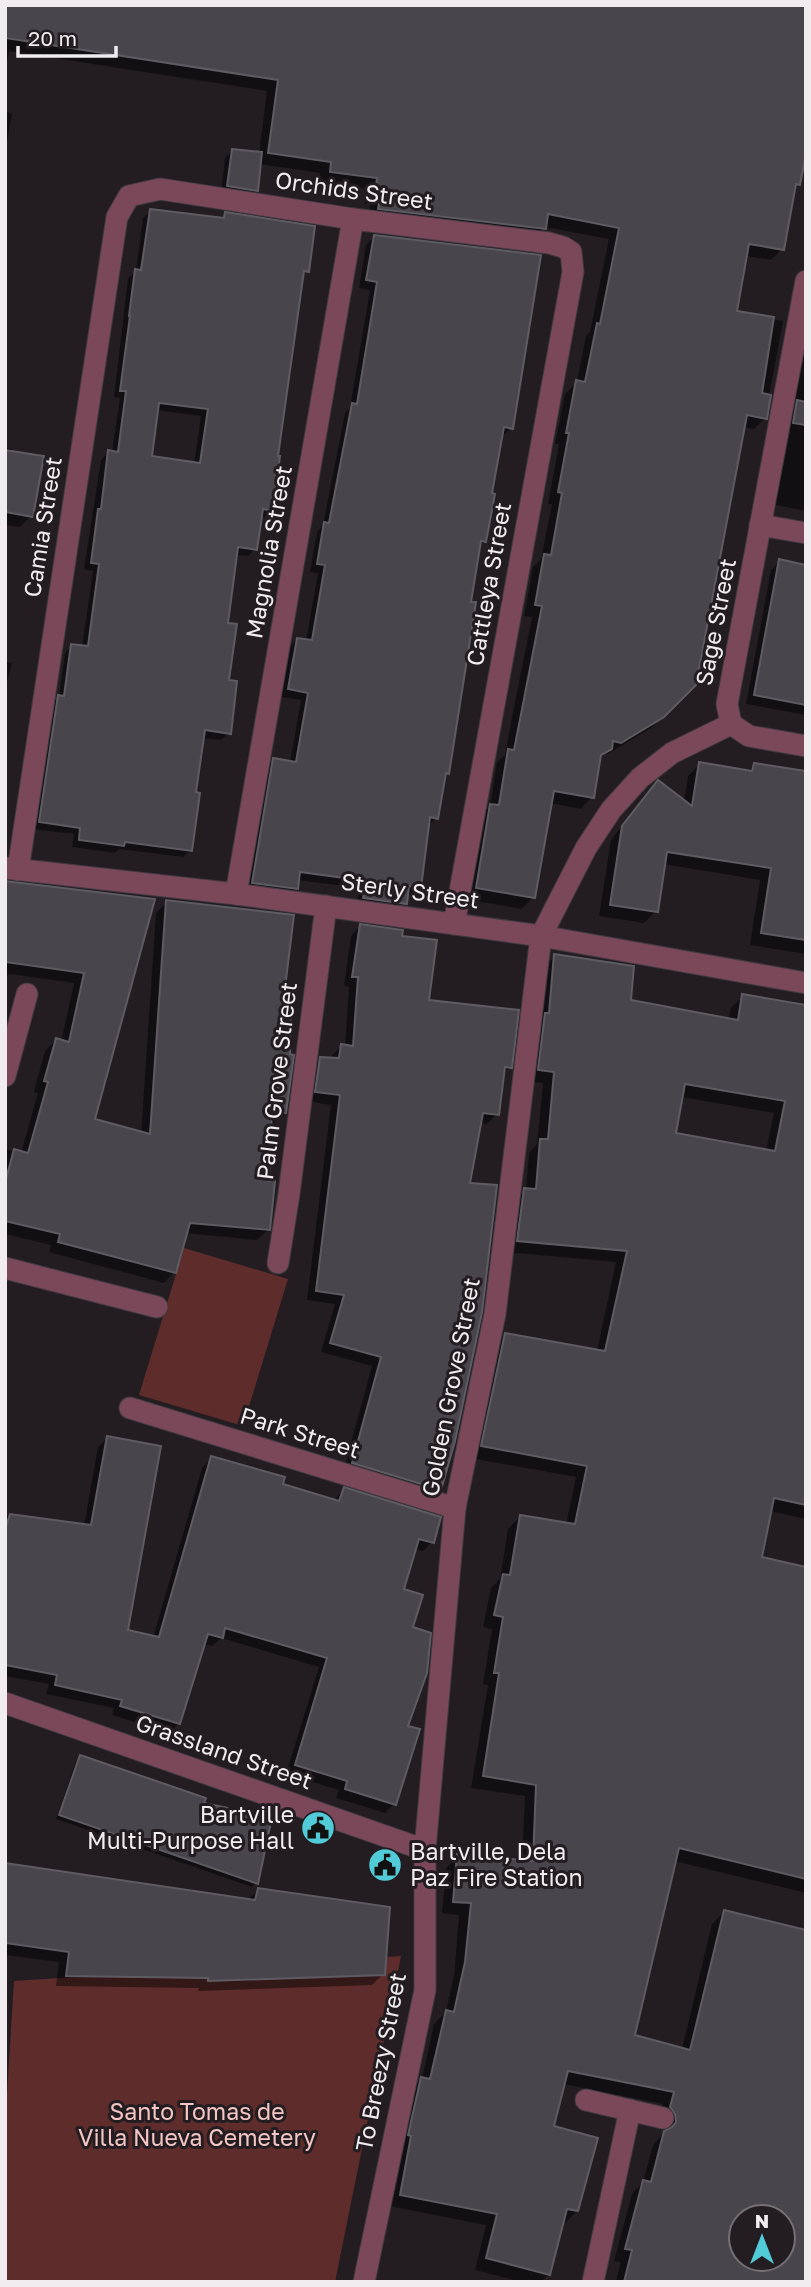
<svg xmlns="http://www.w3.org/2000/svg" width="811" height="2287" viewBox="0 0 811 2287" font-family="'Golos Text',sans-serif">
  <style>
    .green { fill: #5e2d2b }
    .shadow { fill: #0007; fill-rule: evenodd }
    .building { fill: #49454c; stroke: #5f5b63; stroke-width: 2; fill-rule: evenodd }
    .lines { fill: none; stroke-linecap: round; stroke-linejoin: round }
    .minor-casing { stroke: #403a3f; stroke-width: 23 }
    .minor { stroke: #7b485a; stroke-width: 21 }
    .labels { text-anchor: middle; stroke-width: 6; stroke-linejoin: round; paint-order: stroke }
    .street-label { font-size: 23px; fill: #f1ecf0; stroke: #231d22 }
    .poi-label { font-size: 23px; fill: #f1ecf0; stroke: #231d22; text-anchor: end }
    .park-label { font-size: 23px; fill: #f4c5c2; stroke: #231d22 }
  </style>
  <rect width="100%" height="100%" fill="#231d22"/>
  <g class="green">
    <polygon points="184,1248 288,1279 243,1426 139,1395"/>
    <polygon points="401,1956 335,2282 5,2282 5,2127 14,1981"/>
  </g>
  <g class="shadow">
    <polygon points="5,5 799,184 793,190 782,249 771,260 745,256 735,312 783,321 765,418 754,429 743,427 694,685 651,728 608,754 605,753 599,759 592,797 581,809 550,803 533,897 522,909 465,899 479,817 490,806 497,762 505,755 513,712 532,617 524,616 533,567 541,559 552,504 548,504 559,444 555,444 565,394 577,382 586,336 590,332 609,239 544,227 533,240 368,220 370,204 364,204 366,189 319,183 320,173 259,164 256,190 249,198 221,193 225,158 232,151 259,154 267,91 9,51 5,73"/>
    <polygon points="5,112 12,113 5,155"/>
    <path d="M151 211 220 220 225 214 307 271 302 276 276 458 271 510 264 517H260L255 549 248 556 236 555 226 624 229 733 221 740 202 738 194 794 191 850 183 857 119 849 115 853 72 847 74 834 32 829 51 704 59 697 65 653 72 646 82 647 93 571 84 569 101 460 109 452 112 453 120 398 114 397 128 278 136 271 143 218ZM156 410 201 416 194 464 150 458Z"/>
    <polygon points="374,237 511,428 503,436 500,436 485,541 478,548 447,773 443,777 436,818 428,826 419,887 411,895 406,894 405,903 397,912 356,906 359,888 297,880 296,888 288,897 245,891 266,768 274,760 290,763 301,700 281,697 289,648 297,639 306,641 318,573 310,572 317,532 323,525 345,413 350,408 370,290 359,288 366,245"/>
    <polygon points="806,332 806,511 775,505 790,432 785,431"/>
    <polygon points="5,448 11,449 31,516 20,527 5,525"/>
    <polygon points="780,561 806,566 806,715 746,704 771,570"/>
    <polygon points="5,662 12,663 5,690"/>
    <polygon points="700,764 747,772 754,765 806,779 806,954 750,945 760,880 663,864 656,911 644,923 599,916 611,840 645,796 658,782 684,802 688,776"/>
    <polygon points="5,882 153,900 93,1121 141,1134 156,913 167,902 282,997 284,1112 274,1123 270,1123 268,1230 257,1240 185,1233 174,1272 164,1283 49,1252 51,1245 5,1234 5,1149 21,1153 38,1093 34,1092 45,1051 56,1040 61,1042 74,983 10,974 5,977"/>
    <polygon points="360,926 401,937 427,1001 510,1067 502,1075 497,1114 487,1124 479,1123 468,1184 439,1489 430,1499 343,1472 372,1366 321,1352 335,1304 307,1300 331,1105 307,1101 311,1068 321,1058 332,1059 332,1055 342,1046 345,1046 349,987 344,986 351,936"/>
    <path d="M555 956 629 1002 728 1020 731 1008 743 996 806 1005V1519L770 1511 759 1558 806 1568V1893L674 1861 633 2037 682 2049 712 1924 724 1912 806 2282H616L621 2262 614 2261 632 2194 643 2182 653 2145 664 2133V2126L659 2120 663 2104 563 2084 552 2128 577 2211 565 2223 562 2222 549 2274 541 2282H521L475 2270 486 2225 389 2206 410 2091 422 2079 434 2024 446 2012 454 1975 459 1915 442 1913 446 1868 458 1856 522 1862 525 1796 471 1788 488 1685 483 1684 492 1629 483 1627 491 1588 500 1579 508 1529 521 1516 566 1525 576 1477 470 1458 493 1347 505 1334 597 1351 616 1262 506 1252 512 1202 526 1190 529 1153 537 1144 543 1083 527 1082 543 968ZM681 1097 774 1113 766 1151 674 1135ZM741 2217H783V2259H741Z"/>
    <polygon points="107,1438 126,1631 153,1638 202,1468 211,1458 281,1485 334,1501 344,1489 432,1542 423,1551 414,1549 401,1590 410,1628 406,1727 394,1804 385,1813 336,1798 339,1790 286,1774 319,1667 221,1638 212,1646 203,1644 179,1723 169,1733 112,1715 114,1708 46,1694 49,1684 5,1676 5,1515 84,1526 98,1447"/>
    <polygon points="81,1757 202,1804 270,1819 256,1883 252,1887 56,1819 76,1761"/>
    <polygon points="5,1865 248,1900 258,1890 383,1974 372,1985 198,1991 199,1988 56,1986 59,1962 5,1955"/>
  </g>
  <g class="building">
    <polygon points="5,5 806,5 806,154 800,185 796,184 784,250 749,244 737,311 774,317 762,393 771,395 767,419 747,415 696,685 664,717 621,743 613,741 612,749 601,755 594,798 554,791 535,898 476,888 490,804 499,805 508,749 514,750 524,699 542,606 535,605 544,554 551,555 562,493 558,492 569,433 566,433 576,380 585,382 597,323 600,324 619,228 548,214 546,229 378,209 381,193 375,193 377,178 330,172 331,162 268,153 278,80 5,38"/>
    <polygon points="232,149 262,152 258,191 227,186"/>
    <path d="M150 209 224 218 225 212 315 226 309 272 304 271 278 456H280L273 511 263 509 257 550 238 547 228 623 237 624 229 680 237 681 231 734 205 730 196 792 200 793 192 851 125 842 124 846 79 840 80 828 39 822 58 695 64 696 71 644 88 646 99 564 91 563 98 509H101L108 450 118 452 126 391H120L130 316H129L135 269 141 270ZM159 403 208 409 200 463 152 456Z"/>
    <polygon points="374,235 541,255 513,429 504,427 492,493 495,494 486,542 481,541 471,602 476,602 449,774 446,773 438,819 430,817 421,888 409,886 407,904 363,898 366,881 300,872 298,889 252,883 273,758 296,762 308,693 288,689 297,638 312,640 325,565 317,564 324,522 329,523 352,403 357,404 377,282 366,280"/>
    <polygon points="797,400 806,402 806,425 793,423"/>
    <polygon points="5,450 44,456 33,517 5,512"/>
    <polygon points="779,559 806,565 806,705 754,695"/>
    <polygon points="699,762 752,771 754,763 806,771 806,940 761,933 771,868 667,852 658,912 610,905 622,826 658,780 692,806"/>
    <polygon points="5,881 155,899 95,1119 150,1134 166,900 294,915 284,996 291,996 290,1054 294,1055 286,1113 272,1112 269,1181 275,1181 270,1230 190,1223 176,1273 58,1242 60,1234 5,1221 5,1183 14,1149 28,1153 48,1082 44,1081 56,1038 69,1042 84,973 5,962"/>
    <polygon points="360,924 403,930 402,936 437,940 429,1000 519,1010 512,1068 505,1067 499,1115 483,1113 470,1183 497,1185 482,1312 455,1441 441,1490 352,1463 381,1357 330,1343 344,1295 316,1291 340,1095 315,1092 320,1057 339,1058 341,1044 353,1046 358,977 352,977"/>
    <path d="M554 954 634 966 631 1000 738 1020 742 994 806 1005V1505L774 1498 762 1557 806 1567V1879L679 1848 635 2035 690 2050 724 1910 806 1930V2282H624L632 2250 625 2249 643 2180 651 2182 664 2131 672 2127 676 2122 675 2114 670 2107 674 2092 568 2071 554 2126 598 2138 578 2211 567 2209 550 2275 486 2258 497 2214 400 2195 411 2136 408 2135 421 2077 430 2079 446 2010 454 2012 465 1962 471 1903 453 1902 457 1854 533 1861 536 1785 483 1776 499 1673H494L503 1617 494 1615 503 1574 510 1575 520 1515 575 1524 587 1466 481 1446 505 1333 605 1351 627 1251 517 1241 524 1188 536 1189 540 1139H548L554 1072 538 1070 545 1013H549ZM685 1084 785 1101 775 1151 676 1133ZM741 2217H783V2259H741Z"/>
    <polygon points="107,1436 161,1446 128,1630 159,1637 211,1456 285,1477 283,1484 339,1501 344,1487 441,1517 434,1543 419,1539 404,1589 423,1595 413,1627 431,1633 427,1673 408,1726 420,1729 396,1805 345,1789 347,1781 295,1765 327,1658 225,1628 223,1638 208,1634 180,1724 120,1706 122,1700 55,1685 57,1675 5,1665 5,1529 10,1514 91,1525"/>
    <polygon points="80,1755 206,1798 204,1803 272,1817 258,1884 59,1815"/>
    <polygon points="5,1863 255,1900 258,1888 390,1907 385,1975 208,1981 208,1978 66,1976 69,1952 5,1943"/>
  </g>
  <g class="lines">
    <g class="minor-casing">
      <g id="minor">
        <polyline points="760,525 806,533"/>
        <polyline points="731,724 727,704 806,281"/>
        <polyline points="731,724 749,736 806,746"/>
        <polyline points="5,868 236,894 541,936 806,983"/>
        <polyline points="18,870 117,217 129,196 160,189 353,219 549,243 563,247 571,252 573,272 454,924"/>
        <polyline points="236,894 353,219"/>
        <polyline points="5,1076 27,994"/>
        <polyline points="278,1263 289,1194 326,906"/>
        <polyline points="5,1268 157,1307"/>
        <polyline points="130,1408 455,1508"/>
        <polyline points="5,1703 425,1850"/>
        <polyline points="586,2100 663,2118"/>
        <polyline points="364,2282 425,1990 425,1850 455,1508 495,1314 541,936 586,848 611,810 640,778 672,753 731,724"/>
        <polyline points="593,2282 630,2110"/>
      </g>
    </g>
    <use href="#minor" class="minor"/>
  </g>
  <defs>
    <g id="civic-disc" transform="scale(1.75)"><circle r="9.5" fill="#52cbd9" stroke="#231d22"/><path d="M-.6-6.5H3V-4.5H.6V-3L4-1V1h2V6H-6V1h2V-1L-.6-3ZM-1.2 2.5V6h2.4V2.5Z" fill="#111"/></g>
  </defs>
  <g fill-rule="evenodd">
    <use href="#civic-disc" x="318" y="1828"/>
    <use href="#civic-disc" x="385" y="1865"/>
  </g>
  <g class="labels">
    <g class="street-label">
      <text transform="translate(354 191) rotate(8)" y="8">Orchids Street</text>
      <text transform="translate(43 527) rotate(-81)" y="8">Camia Street</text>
      <text transform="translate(269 552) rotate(-80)" y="8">Magnolia Street</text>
      <text transform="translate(489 584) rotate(-80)" y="8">Cattleya Street</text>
      <text transform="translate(716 622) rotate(-79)" y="8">Sage Street</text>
      <text transform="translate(410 891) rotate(8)" y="8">Sterly Street</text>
      <text transform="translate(277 1081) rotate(-83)" y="8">Palm Grove Street</text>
      <text transform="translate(451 1387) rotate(-79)" y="8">Golden Grove Street</text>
      <text transform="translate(300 1433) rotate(17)" y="8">Park Street</text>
      <text transform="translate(224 1752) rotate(19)" y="8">Grassland Street</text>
      <text transform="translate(381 2062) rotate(-79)" y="8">To Breezy Street</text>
    </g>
    <g class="poi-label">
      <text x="294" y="1823">Bartville<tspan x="294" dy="26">Multi-Purpose Hall</tspan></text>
      <text x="410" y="1860" text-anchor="start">Bartville, Dela<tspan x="410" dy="26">Paz Fire Station</tspan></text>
    </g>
    <g class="park-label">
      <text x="197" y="2120">Santo Tomas de<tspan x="197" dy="26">Villa Nueva Cemetery</tspan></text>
    </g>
  </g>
  <rect width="811" height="2287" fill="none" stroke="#f1ecf0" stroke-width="14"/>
  <g transform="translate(762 2238)"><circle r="33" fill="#231d22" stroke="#757074" stroke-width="2"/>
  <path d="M0-5L12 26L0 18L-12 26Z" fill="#52cbd9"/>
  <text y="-10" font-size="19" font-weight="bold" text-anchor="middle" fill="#f1ecf0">N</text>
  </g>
  <path d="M18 46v10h98v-10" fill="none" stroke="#f1ecf0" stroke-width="3.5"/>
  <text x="28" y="46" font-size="21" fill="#f1ecf0" stroke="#231d22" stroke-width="5" paint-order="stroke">20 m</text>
</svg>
